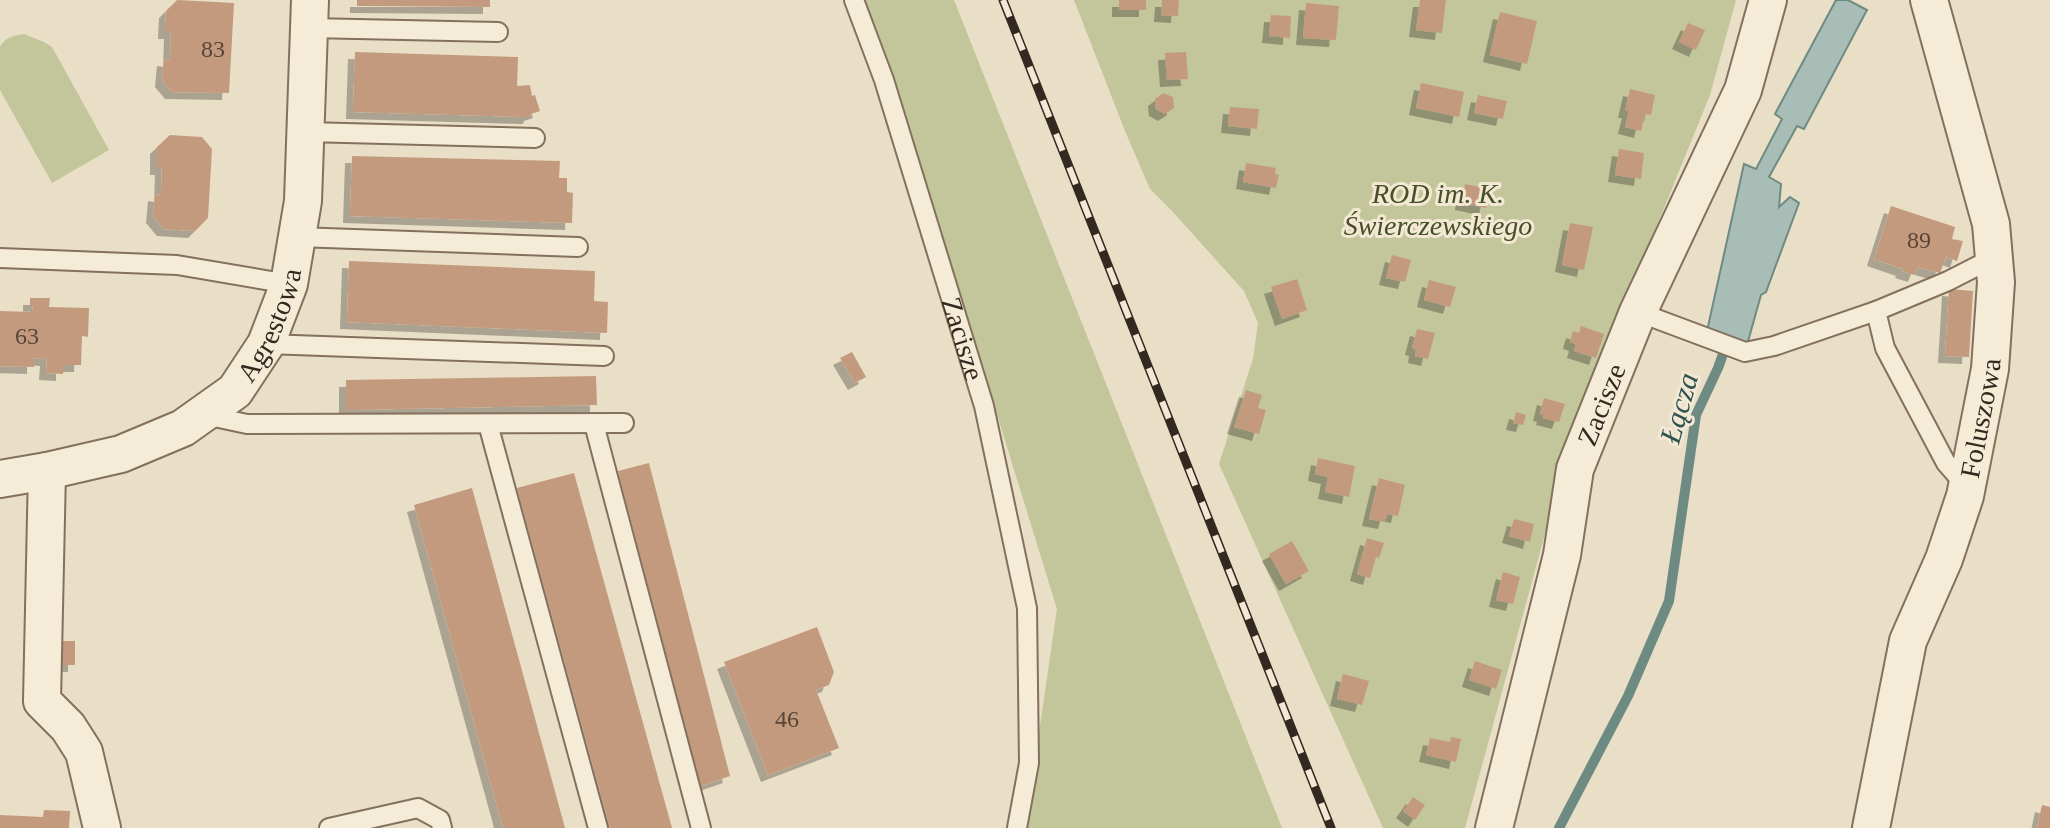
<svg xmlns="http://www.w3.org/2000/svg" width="2050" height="828" viewBox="0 0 2050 828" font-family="'Times New Roman',serif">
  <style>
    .green { fill: #c3c69b }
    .water { fill: #a7bdb6; stroke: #6e8b83; stroke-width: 2 }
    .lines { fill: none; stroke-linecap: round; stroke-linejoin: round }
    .stream { stroke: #6e8b83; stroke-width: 10 }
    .building { fill: #c49a7f; filter: url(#shadow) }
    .service-casing { stroke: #83705d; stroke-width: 22 }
    .minor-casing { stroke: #83705d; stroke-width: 40 }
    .service { stroke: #f5ecd8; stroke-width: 18 }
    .minor { stroke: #f5ecd8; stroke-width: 36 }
    .rail-casing { stroke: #342920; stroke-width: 9 }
    .rail { stroke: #f2e8d4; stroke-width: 6; stroke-dasharray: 18; stroke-linecap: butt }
    .labels { text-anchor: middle; stroke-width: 6; stroke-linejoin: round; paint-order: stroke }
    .number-label { font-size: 24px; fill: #584538 }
    .park-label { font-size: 28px; font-style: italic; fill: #464f28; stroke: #f2e8d4 }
    .street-label { font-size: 28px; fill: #342920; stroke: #f2e8d4 }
    .water-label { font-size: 30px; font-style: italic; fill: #30534f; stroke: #f2e8d4 }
  </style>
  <defs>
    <filter id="shadow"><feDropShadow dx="-7" dy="7" stdDeviation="0" flood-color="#0004"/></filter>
  </defs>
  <rect width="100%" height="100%" fill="#e9dec6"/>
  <g class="green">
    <polygon points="865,0 954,0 1282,828 1025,828 1057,609 896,87"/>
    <path d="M1074 0H1736L1710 95 1566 449C1560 461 1551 474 1558 486L1465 828H1383L1219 464 1253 359 1258 323 1244 291 1172 211 1150 189 1125 131Z"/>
    <path d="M24 34 44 42 52 47 109 150 52 183 0 90V47C5 37 13 36 24 34Z"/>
  </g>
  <polygon class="water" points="1836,0 1848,0 1867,10 1804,129 1797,126 1769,177 1781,184 1779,207 1790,197 1799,203 1766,292 1761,295 1747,345 1707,331 1744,164 1756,169 1782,119 1775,114"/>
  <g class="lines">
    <polyline class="stream" points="1559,828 1628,696 1669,601 1696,415 1718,368 1727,343"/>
  </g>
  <g class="building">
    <polygon points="177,0 234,3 229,93 172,92 162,80 164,59 170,60 171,32 165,32 166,11"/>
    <polygon points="357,0 490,0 490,7 357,6"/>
    <rect x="1119" y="0" width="27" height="10"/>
    <polygon points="1162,0 1179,0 1178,16 1161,15"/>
    <polygon points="1420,0 1446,0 1442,33 1416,30"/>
    <polygon points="1306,3 1339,6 1336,40 1303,38"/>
    <polygon points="1500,12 1537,21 1527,64 1490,55"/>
    <polygon points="1271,15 1291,16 1290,38 1269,36"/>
    <polygon points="1688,23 1705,30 1696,50 1679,42"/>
    <polygon points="355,52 518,57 517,86 530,85 532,96 535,95 540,111 531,114 530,117 353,112"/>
    <polygon points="1186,52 1188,79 1167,80 1165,53"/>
    <polygon points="1421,83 1464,92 1459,117 1416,108"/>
    <polygon points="1630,89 1655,95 1651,115 1645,114 1641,131 1625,127 1629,111 1625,111"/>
    <polygon points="1163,93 1173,97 1174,108 1165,114 1156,109 1155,99"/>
    <polygon points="1478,95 1507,101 1503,119 1474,113"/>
    <polygon points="1230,107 1259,109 1257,129 1228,126"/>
    <polygon points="170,135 202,137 212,149 208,218 195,231 164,229 153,216 155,194 161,195 162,168 157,168 157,147"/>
    <polygon points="1619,149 1644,153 1641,179 1615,175"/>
    <polygon points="352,156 560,161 559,178 567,178 567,192 573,193 572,223 350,216"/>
    <polygon points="1246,163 1276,168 1275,174 1279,175 1276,188 1243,182"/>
    <polygon points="1465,184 1490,189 1486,208 1462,203"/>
    <polygon points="1891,206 1955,227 1952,239 1963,241 1957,261 1946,257 1940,273 1918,267 1915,275 1902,271 1903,269 1874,259"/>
    <polygon points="1570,223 1593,227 1584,270 1562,265"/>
    <polygon points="1392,255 1411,260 1405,282 1386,278"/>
    <polygon points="349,261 595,271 594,301 608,302 607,333 347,322"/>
    <polygon points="1297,279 1307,310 1282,319 1271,287"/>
    <polygon points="1429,280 1456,287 1450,307 1424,300"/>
    <polygon points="1949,289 1973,291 1969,357 1945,356"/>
    <polygon points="30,298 50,298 49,307 89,308 88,337 82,336 81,365 63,365 63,374 46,373 47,359 34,358 34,367 0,366 0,311 32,312 33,306 30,306"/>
    <polygon points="1581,326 1604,334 1596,358 1574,351 1576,344 1570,342 1573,331 1579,333"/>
    <polygon points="1417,329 1435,333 1428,359 1415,356 1416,349 1412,348"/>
    <polygon points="852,352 866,377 855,383 840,358"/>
    <polygon points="596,376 597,405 346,410 346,380"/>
    <polygon points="1246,390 1262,395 1258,408 1266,410 1259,434 1234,427"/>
    <polygon points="1544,398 1565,404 1559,422 1543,418 1544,415 1540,414"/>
    <polygon points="1516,412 1526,415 1523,425 1513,423"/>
    <polygon points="1318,458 1355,466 1349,497 1325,492 1328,477 1315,474"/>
    <polygon points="649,463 730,776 701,786 618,471"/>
    <polygon points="574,473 672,828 610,828 517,488"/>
    <polygon points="1379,478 1405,485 1398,516 1387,514 1385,522 1369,519"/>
    <polygon points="472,488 565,828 503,828 414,505"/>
    <polygon points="1514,519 1534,524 1530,542 1509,536"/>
    <polygon points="1367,538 1384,543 1379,558 1376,557 1370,578 1357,574"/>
    <polygon points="1292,541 1309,571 1286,584 1269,554"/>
    <polygon points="1503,572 1520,577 1513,604 1496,600"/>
    <polygon points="817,627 834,672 829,685 816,690 839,748 768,775 724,662"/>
    <polygon points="59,641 75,641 75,665 58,665"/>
    <polygon points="1475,661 1502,670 1496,689 1469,680"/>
    <polygon points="1343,674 1369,681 1362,705 1337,699"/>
    <polygon points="1451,737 1461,739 1456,762 1426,755 1430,738 1450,742"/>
    <polygon points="1413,797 1425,805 1415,820 1403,811"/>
    <polygon points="2042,805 2050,807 2050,828 2037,828"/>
    <polygon points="44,810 70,811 69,828 0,828 0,815 43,817"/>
  </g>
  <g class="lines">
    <g class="service-casing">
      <g id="service">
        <path id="s1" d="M854 0 884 80 984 406 1027 608 1029 763 1017 828"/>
        <polyline points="309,28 498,32"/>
        <polyline points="306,132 535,138"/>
        <polyline points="297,237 578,247"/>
        <polyline points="0,258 177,265 289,284"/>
        <polyline points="1876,311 1885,348 1946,463 1967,487"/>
        <polyline points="1638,312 1745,352 1774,346 1876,311 1948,281 1993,258"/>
        <polyline points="266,344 604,356"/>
        <polyline points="205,415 247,424 624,423"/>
        <polyline points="488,424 598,828"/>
        <polyline points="594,424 701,828"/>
        <polyline points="329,828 418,808 440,820 442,828"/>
      </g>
    </g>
    <g class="minor-casing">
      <g id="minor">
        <polyline points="47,471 42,701 68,727 84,752 102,828"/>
        <path id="s2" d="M0 479 47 471 121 454 183 428 235 391 266 344 289 284 303 201 310 0"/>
        <path id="s3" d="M1494 828 1562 555 1575 469 1638 312 1743 90 1768 0"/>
        <path id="s4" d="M1871 828 1908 641 1944 559 1965 496 1990 369 1996 282 1991 224 1929 0"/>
      </g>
    </g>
    <use href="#service" class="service"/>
    <use href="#minor" class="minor"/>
    <g class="rail-casing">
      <polyline id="rail" points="1003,0 1331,828"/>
    </g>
    <use href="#rail" class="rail"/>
  </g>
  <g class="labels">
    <g class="number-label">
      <text x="213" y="57">83</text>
      <text x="1919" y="248">89</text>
      <text x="27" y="344">63</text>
      <text x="787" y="727">46</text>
    </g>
    <g class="park-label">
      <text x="1438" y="203">ROD im. K.<tspan x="1438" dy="32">Świerczewskiego</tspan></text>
    </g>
    <g class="street-label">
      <text dy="10" stroke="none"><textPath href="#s2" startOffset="330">Agrestowa</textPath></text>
      <text dy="10" stroke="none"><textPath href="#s1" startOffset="356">Zacisze</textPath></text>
      <text dy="10" stroke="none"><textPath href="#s3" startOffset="438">Zacisze</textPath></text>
      <text dy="10" stroke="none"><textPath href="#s4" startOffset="426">Foluszowa</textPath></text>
    </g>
    <g class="water-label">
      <text transform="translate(1679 408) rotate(-74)" y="10">Łącza</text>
    </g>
  </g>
</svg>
